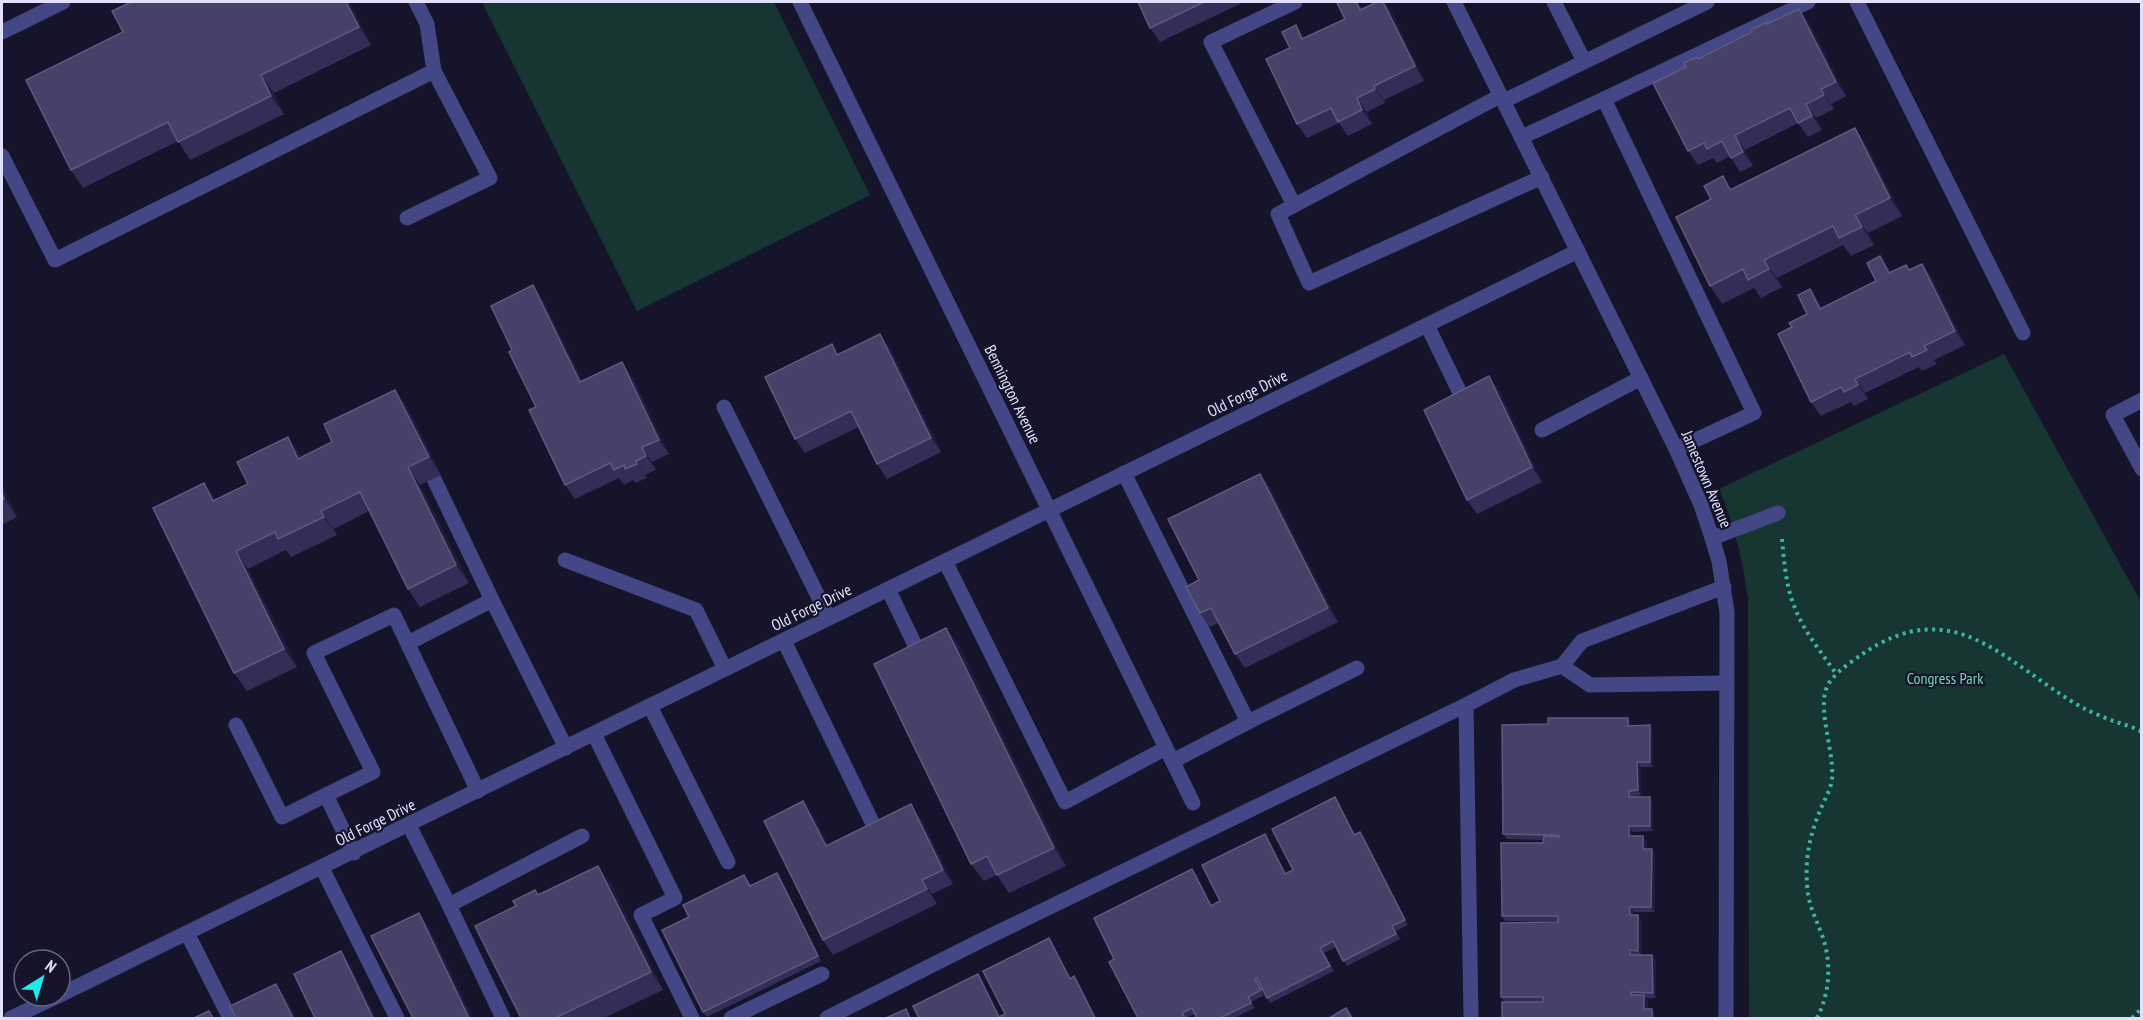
<svg xmlns="http://www.w3.org/2000/svg" width="2143" height="1020" viewBox="0 0 2143 1020" font-family="'PT Sans Narrow',sans-serif">
  <style>
    .green { fill: #173531 }
    .lines { fill: none; stroke-linecap: round; stroke-linejoin: round }
    .path { stroke: #3cb5a3; stroke-width: 4; stroke-dasharray: 3 4.5; stroke-linecap: butt }
    .minor { stroke: #434786; stroke-width: 15 }
    .wall { fill: #332e57 }
    .shaded-wall { fill: #201c3e }
    .building { fill: #464169; stroke: #5e5a80; stroke-width: 1.5 }
    .labels { text-anchor: middle; stroke-width: 4.5; stroke-linejoin: round; paint-order: stroke }
    .street-label { font-size: 16px; fill: #e1e0fc; stroke: #16142b }
    .park-label { font-size: 16px; fill: #71d8b5; stroke: #16142b }
  </style>
  <rect width="100%" height="100%" fill="#16142b"/>
  <g class="green">
    <polygon points="482,2 774,2 870,195 637,311"/>
    <path d="M2004,354L2141,602V1018H1749L1748,600C1743,561 1735,526 1719,489Z"/>
  </g>
  <g class="lines">
    <g class="path">
      <path d="M1782,539C1784,562 1786,587 1795,608C1804,632 1822,653 1837,675"/>
      <path d="M1817,1018C1830,992 1832,963 1822,935C1815,916 1808,905 1807,884C1805,859 1810,835 1819,813C1823,802 1831,790 1832,779C1834,752 1820,718 1825,693C1828,677 1848,664 1861,655C1955,590 2005,664 2083,708C2093,713 2105,718 2116,722C2125,725 2134,727 2142,732"/>
      <polyline points="2132,1018 2142,1008"/>
    </g>
    <g class="minor">
      <polyline points="800,2 1193,803"/>
      <polyline points="1454,2 1676,449 1701,505 1712,538 1719,561 1727,612 1726,1018"/>
      <polyline points="1554,2 1584,61"/>
      <polyline points="1857,2 2023,333"/>
      <polyline points="2,32 63,2"/>
      <polyline points="1500,96 1278,214 1309,283 1542,177"/>
      <polyline points="1604,99 1808,2"/>
      <polyline points="1504,101 1707,2"/>
      <polyline points="1522,137 1604,99 1754,413 1676,449"/>
      <polyline points="2,156 55,260 434,71 427,24 416,2"/>
      <polyline points="1294,205 1211,42 1295,2"/>
      <polyline points="407,218 490,178 434,71"/>
      <polyline points="1427,325 1464,401"/>
      <polyline points="2142,400 2113,415 2142,469"/>
      <polyline points="724,407 829,618"/>
      <polyline points="1542,430 1641,378"/>
      <polyline points="1124,473 1248,722 1173,761"/>
      <polyline points="434,479 492,600"/>
      <polyline points="1712,538 1778,513"/>
      <polyline points="565,560 696,610 725,669"/>
      <polyline points="945,561 1065,802 1166,748"/>
      <polyline points="888,589 916,647"/>
      <polyline points="784,641 873,824"/>
      <polyline points="408,643 492,600 566,748"/>
      <polyline points="1562,666 1590,685 1727,683"/>
      <polyline points="1466,705 1471,1018"/>
      <polyline points="650,706 728,862"/>
      <polyline points="1248,722 1357,668"/>
      <polyline points="236,725 282,817 326,795"/>
      <polyline points="594,734 675,898 641,915 692,1018"/>
      <polyline points="409,825 449,905"/>
      <polyline points="354,853 326,795 373,772 314,653 394,615 478,791"/>
      <polyline points="322,868 397,1018"/>
      <polyline points="187,933 230,1018"/>
      <path d="M60,995C567,749 1071,497 1578,251"/>
      <polyline points="11,1018 58,996"/>
      <polyline points="503,1018 449,905 582,836"/>
      <polyline points="731,1018 822,974"/>
      <polyline points="827,1018 980,941 1466,705 1514,680 1562,666 1582,641 1724,587"/>
    </g>
  </g>
  <g class="wall">
    <polygon points="131,2 350,2 371,45 274,93 284,114 190,160 178,141 83,188 71,170 123,32"/>
    <polygon points="1138,2 1244,2 1160,42 1150,28"/>
    <polygon points="1340,2 1357,2 1362,9 1377,2 1384,2 1392,13 1424,81 1384,100 1385,103 1367,112 1372,124 1348,136 1339,123 1307,138 1297,124 1290,48 1304,38 1345,19"/>
    <polygon points="1799,9 1809,23 1846,96 1831,104 1834,109 1816,118 1822,130 1808,137 1798,123 1745,150 1753,166 1740,172 1730,156 1717,163 1713,158 1698,165 1688,151 1686,67 1699,59"/>
    <polygon points="1855,128 1867,146 1902,216 1868,233 1874,245 1851,256 1843,245 1777,278 1782,287 1761,298 1754,288 1722,304 1710,286 1711,199 1723,176 1732,189"/>
    <polygon points="1922,264 1932,278 1965,345 1934,360 1937,364 1922,371 1919,367 1865,393 1868,399 1854,406 1851,402 1821,416 1811,402 1792,327 1807,314 1810,289 1822,308 1876,281 1891,272 1910,270"/>
    <polygon points="543,300 582,381 632,376 669,454 652,462 656,470 645,475 647,478 635,483 633,480 624,485 619,478 575,499 565,485 536,407 512,350"/>
    <polygon points="890,348 941,452 887,479 877,464 859,427 805,453 795,439 839,354"/>
    <polygon points="395,390 408,408 441,475 420,485 469,583 420,607 408,589 369,511 334,529 337,535 291,557 286,550 248,569 297,667 247,691 234,673 204,483 216,499 248,484 288,437 301,457 332,442"/>
    <polygon points="1499,390 1542,482 1477,514 1467,500"/>
    <polygon points="1260,474 1270,488 1338,622 1245,668 1235,654 1219,623 1210,627 1200,613 1199,580"/>
    <polygon points="2,486 17,517 2,525"/>
    <polygon points="946,628 959,646 1066,866 1009,893 997,875 984,881 971,864"/>
    <polygon points="1632,723 1632,726 1653,730 1653,767 1641,767 1641,795 1632,797 1650,797 1653,802 1653,831 1632,832 1632,836 1647,841 1647,849 1652,849 1655,854 1655,912 1634,912 1634,915 1642,920 1642,955 1656,960 1656,998 1646,998 1648,1000 1648,1009 1652,1009 1655,1014 1505,1002 1501,997 1558,922 1558,921 1505,921 1502,916 1543,843 1544,840 1507,839 1503,834 1548,724"/>
    <polygon points="1338,802 1355,834 1364,837 1408,925 1396,931 1400,939 1347,966 1336,947 1324,953 1334,971 1270,1003 1259,983 1258,984 1264,995 1251,1002 1255,1008 1234,1018 1197,1018 1195,1014 1186,1018 1138,1018 1114,959 1196,874 1211,905 1220,901 1265,834 1268,839 1286,874 1293,870"/>
    <polygon points="813,815 828,845 921,819 953,884 932,894 937,904 833,955 823,940"/>
    <polygon points="598,866 611,884 663,990 604,1018 521,1018 516,906 535,890 539,895"/>
    <polygon points="780,878 821,961 707,1017 703,1012 689,917 747,880 751,886"/>
  </g>
  <g class="shaded-wall">
    <polygon points="346,2 350,2 371,45 359,27"/>
    <polygon points="1383,2 1392,13 1424,81 1415,66"/>
    <polygon points="1799,9 1809,23 1846,96 1836,82"/>
    <polygon points="1296,25 1306,40 1302,39"/>
    <polygon points="261,75 274,93 284,114 271,96"/>
    <polygon points="1374,86 1384,100 1385,103 1375,89"/>
    <polygon points="1821,89 1831,104 1834,109 1824,95"/>
    <polygon points="1357,98 1367,112 1372,124 1362,110"/>
    <polygon points="1806,104 1816,118 1822,130 1812,116"/>
    <polygon points="1855,128 1867,146 1902,216 1890,198"/>
    <polygon points="1735,135 1745,150 1753,166 1743,152"/>
    <polygon points="1723,176 1736,194 1730,190"/>
    <polygon points="1855,215 1868,233 1874,245 1862,227"/>
    <polygon points="1880,256 1890,270 1899,288 1889,273"/>
    <polygon points="1764,260 1777,278 1782,287 1769,269"/>
    <polygon points="1922,264 1932,278 1965,345 1955,331"/>
    <polygon points="533,285 543,300 590,396 580,382"/>
    <polygon points="1810,289 1820,303 1830,323 1820,309"/>
    <polygon points="880,334 890,348 941,452 931,438"/>
    <polygon points="622,362 632,376 669,454 659,440"/>
    <polygon points="1489,376 1499,390 1542,482 1532,467"/>
    <polygon points="1855,379 1865,393 1868,399 1858,385"/>
    <polygon points="395,390 408,408 441,475 429,457"/>
    <polygon points="288,437 301,455 311,477 298,459"/>
    <polygon points="642,447 652,462 656,470 646,456"/>
    <polygon points="636,461 645,475 647,478 637,464"/>
    <polygon points="408,467 420,485 469,583 456,565"/>
    <polygon points="1260,474 1270,488 1338,622 1328,608"/>
    <polygon points="204,483 217,501 213,501"/>
    <polygon points="2,486 17,517 4,499 2,493"/>
    <polygon points="321,511 334,529 337,535 324,517"/>
    <polygon points="236,551 248,569 297,667 284,649"/>
    <polygon points="946,628 959,646 1066,866 1054,848"/>
    <polygon points="1628,718 1632,723 1631,731 1628,726"/>
    <polygon points="1650,725 1653,730 1653,767 1650,762"/>
    <polygon points="1637,762 1641,767 1641,795 1638,790"/>
    <polygon points="1335,797 1338,802 1357,840 1354,835"/>
    <polygon points="1650,797 1653,802 1653,831 1650,826"/>
    <polygon points="803,801 813,815 836,861 826,846"/>
    <polygon points="911,804 921,819 953,884 943,870"/>
    <polygon points="1629,826 1632,832 1632,841 1629,836"/>
    <polygon points="1360,832 1364,837 1408,925 1405,920"/>
    <polygon points="1265,834 1268,839 1289,880 1285,874"/>
    <polygon points="1643,836 1647,841 1647,854 1643,849"/>
    <polygon points="1652,849 1655,854 1655,912 1651,907"/>
    <polygon points="598,866 611,884 663,990 651,972"/>
    <polygon points="1192,869 1196,874 1214,911 1211,906"/>
    <polygon points="777,873 780,878 821,961 818,956"/>
    <polygon points="922,880 932,894 937,904 927,889"/>
    <polygon points="1630,907 1634,912 1634,921 1630,915"/>
    <polygon points="419,913 429,927 473,1018 469,1018"/>
    <polygon points="1638,915 1642,920 1642,956 1638,951"/>
    <polygon points="1049,938 1053,943 1073,984 1070,979"/>
    <polygon points="341,951 351,966 376,1018 373,1018"/>
    <polygon points="1652,955 1656,960 1656,998 1653,993"/>
    <polygon points="978,974 981,979 1001,1018 1000,1018"/>
    <polygon points="1074,976 1078,981 1096,1018 1095,1018"/>
    <polygon points="276,984 286,998 296,1018 293,1018"/>
    <polygon points="1644,995 1648,1000 1648,1014 1644,1009"/>
    <polygon points="1652,1009 1655,1014 1655,1018 1652,1018"/>
  </g>
  <g class="building">
    <polygon points="131,2 346,2 359,27 261,75 271,96 178,142 168,122 71,170 26,80 123,32 112,11"/>
    <polygon points="1138,2 1204,2 1150,28"/>
    <polygon points="1340,2 1356,2 1360,10 1377,2 1383,2 1415,66 1374,86 1375,89 1357,98 1362,110 1338,122 1331,108 1297,124 1266,59 1290,48 1282,32 1296,25 1302,39 1345,19 1337,3"/>
    <polygon points="1799,9 1836,82 1821,89 1824,95 1806,104 1812,116 1798,123 1790,108 1735,135 1743,152 1731,158 1722,141 1707,149 1704,143 1688,151 1653,83 1686,67 1684,63 1697,57 1698,59 1752,32 1751,30 1767,22 1767,24"/>
    <polygon points="1855,128 1890,198 1855,215 1862,227 1839,238 1833,226 1764,260 1769,269 1748,280 1743,269 1710,286 1676,217 1711,199 1704,186 1723,176 1730,190"/>
    <polygon points="1880,256 1889,273 1906,265 1909,270 1922,264 1955,331 1924,346 1927,350 1912,357 1910,352 1855,379 1858,385 1844,392 1841,387 1811,402 1778,334 1792,327 1789,323 1807,314 1798,295 1810,289 1820,309 1876,281 1867,263"/>
    <polygon points="533,285 580,382 622,362 659,440 642,447 646,456 636,461 637,464 625,469 624,465 614,470 610,463 565,485 529,410 536,407 509,352 512,350 491,306"/>
    <polygon points="880,334 931,438 877,464 851,411 795,439 765,377 832,344 837,355"/>
    <polygon points="1489,376 1532,467 1467,500 1424,410"/>
    <polygon points="395,390 429,457 408,467 456,565 408,589 360,492 321,511 324,517 278,539 275,532 236,551 284,649 234,673 153,508 204,483 213,501 248,484 237,462 288,437 298,459 332,442 324,424"/>
    <polygon points="1260,474 1328,608 1235,654 1211,608 1200,613 1186,587 1199,580 1168,519"/>
    <polygon points="2,493 4,499 2,501"/>
    <polygon points="946,628 1054,848 997,875 987,856 971,864 874,664"/>
    <polygon points="1548,718 1628,718 1628,726 1650,725 1650,762 1637,762 1638,790 1629,791 1629,797 1650,797 1650,826 1629,826 1629,836 1643,836 1643,849 1652,849 1651,907 1630,907 1630,915 1638,915 1638,951 1630,950 1630,955 1652,955 1653,993 1631,992 1631,995 1644,995 1644,1009 1652,1009 1652,1018 1502,1018 1502,1002 1543,1002 1543,997 1501,997 1501,923 1558,922 1558,916 1502,916 1501,843 1543,843 1544,836 1559,837 1558,835 1503,834 1502,725 1548,724"/>
    <polygon points="1335,797 1354,835 1360,832 1405,920 1392,926 1396,934 1343,961 1333,941 1320,948 1330,966 1267,998 1257,978 1255,979 1261,990 1248,997 1251,1003 1220,1018 1197,1018 1192,1008 1182,1013 1185,1018 1138,1018 1109,962 1114,959 1094,918 1192,869 1211,906 1220,901 1202,865 1265,834 1285,874 1293,870 1272,829"/>
    <polygon points="803,801 826,846 911,804 943,870 922,880 927,889 823,940 764,821"/>
    <polygon points="598,866 651,972 555,1018 521,1018 475,926 516,906 513,901 535,890 538,895"/>
    <polygon points="777,873 818,956 703,1012 662,930 689,917 683,905 744,875 750,886"/>
    <polygon points="419,913 469,1018 413,1018 371,936"/>
    <polygon points="1049,938 1070,979 1074,976 1095,1018 919,1018 913,1006 978,974 999,1017 1005,1014 983,971"/>
    <polygon points="341,951 373,1018 315,1018 294,974"/>
    <polygon points="276,984 293,1018 236,1018 230,1006"/>
    <polygon points="1346,1008 1352,1018 1329,1018"/>
    <polygon points="906,1009 910,1018 886,1018"/>
    <polygon points="209,1011 213,1018 194,1018"/>
  </g>
  <g class="labels">
    <g class="street-label">
      <text transform="translate(1247 393) rotate(-26)" y="6">Old Forge Drive</text>
      <text transform="translate(1013 394) rotate(64)" y="6">Bennington Avenue</text>
      <text transform="translate(1707 479) rotate(67)" y="6">Jamestown Avenue</text>
      <text transform="translate(811 607) rotate(-26)" y="6">Old Forge Drive</text>
      <text transform="translate(375 822) rotate(-26)" y="6">Old Forge Drive</text>
    </g>
    <g class="park-label">
      <text x="1945" y="684">Congress Park</text>
    </g>
  </g>
  <rect width="2143" height="1020" fill="none" stroke="#e1e0fc" stroke-width="6"/>
  <g transform="translate(42 978) rotate(37)"><circle r="28" fill="#16142b" stroke="#67667f" stroke-width="1.5"/>
  <path d="M0-4.5L10 22L0 15L-10 22Z" fill="#1cebec"/>
  <text y="-9" font-size="16" font-weight="bold" text-anchor="middle" fill="#e1e0fc">N</text>
  </g>
</svg>
